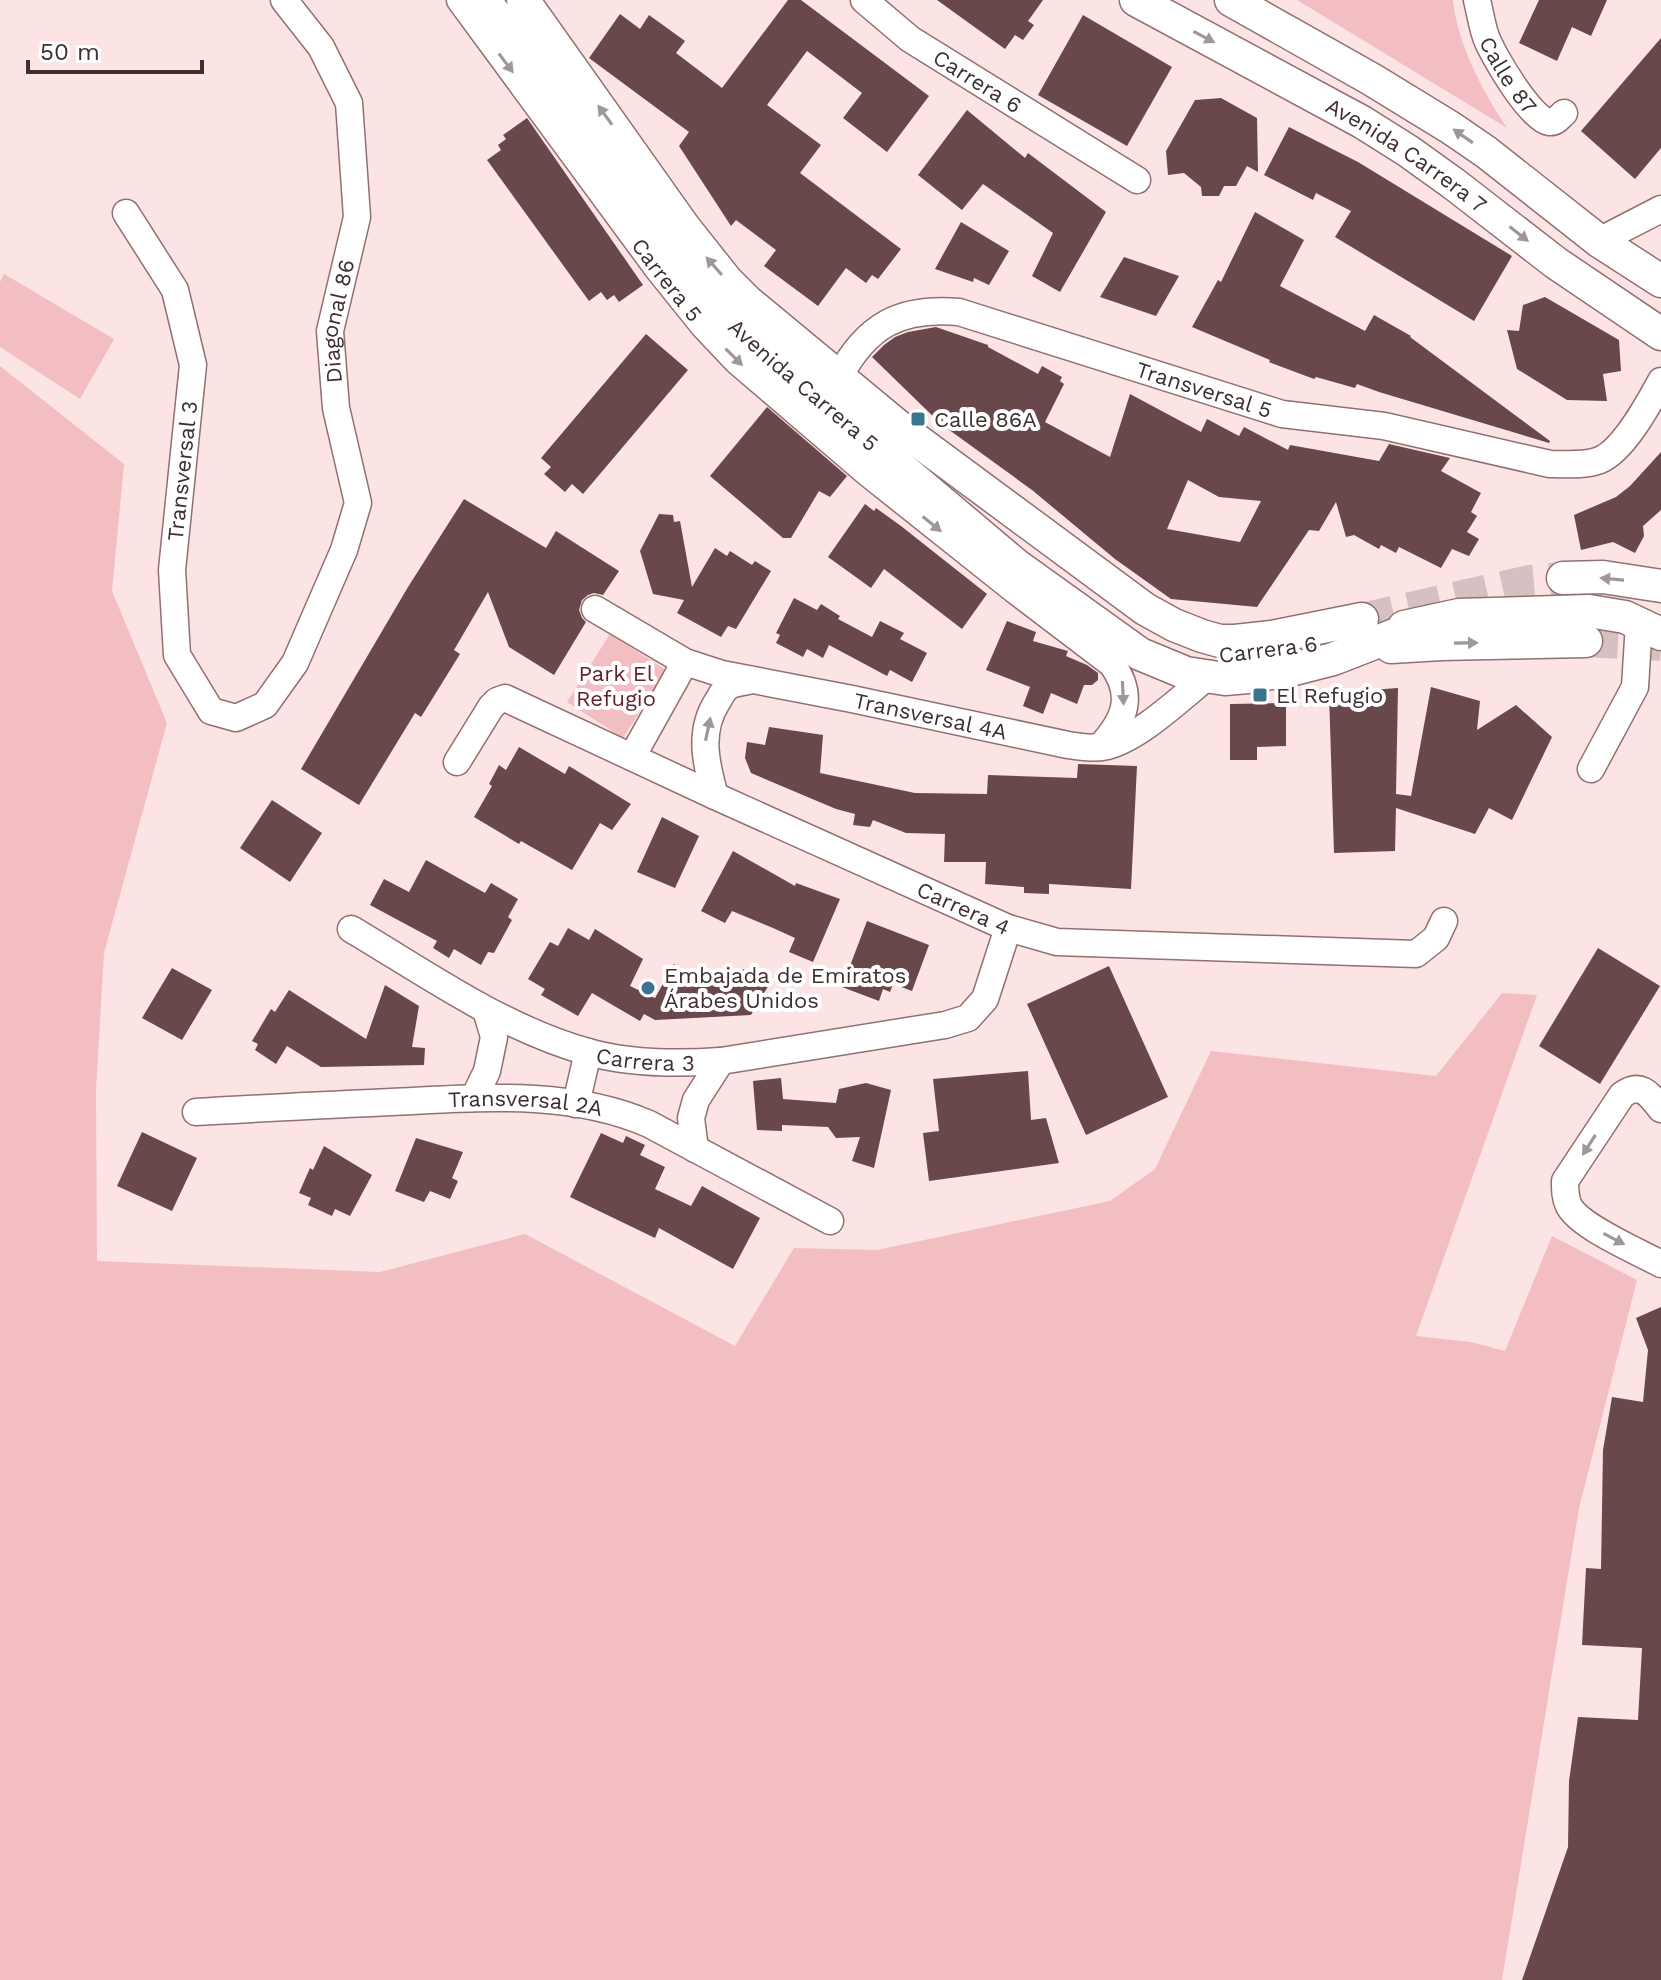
<svg xmlns="http://www.w3.org/2000/svg" width="1661" height="1980" viewBox="0 0 1661 1980" font-family="'Work Sans',sans-serif">
  <style>
    .green { fill: #f2bec2 }
    .building { fill: #69484b; fill-rule: evenodd }
    .lines { fill: none; stroke-linecap: round; stroke-linejoin: round }
    .major-tunnel { stroke: #d6c0c1; stroke-width: 32; stroke-dasharray: 32 16; stroke-linecap: butt }
    .minor-casing { stroke: #926f71; stroke-width: 29 }
    .major-casing { stroke: #926f71; stroke-width: 35 }
    .minor { stroke: #fff; stroke-width: 26 }
    .major { stroke: #fff; stroke-width: 32 }
    .oneway { fill: #9f9798 }
    .poi-dot { fill: #3a758d; stroke: #fff; stroke-width: 3 }
    .labels { text-anchor: middle; stroke-width: 8; stroke-linejoin: round; paint-order: stroke }
    .street-label { font-size: 22px; fill: #3f2f30; stroke: #fff }
    .poi-label { font-size: 22px; fill: #3f2f30; stroke: #fff; text-anchor: start }
    .park-label { font-size: 22px; fill: #62212b; stroke: #fff }
  </style>
  <rect width="100%" height="100%" fill="#fce4e5"/>
  <g class="green">
    <path d="M1297,0H1453C1457,43 1483,92 1507,128Z"/>
    <polygon points="4,274 114,339 80,399 0,347 0,282"/>
    <polygon points="0,366 124,464 112,591 167,723 104,953 96,1090 97,1261 380,1272 525,1234 735,1346 794,1248 877,1250 1110,1201 1155,1169 1211,1051 1436,1076 1502,993 1537,995 1416,1336 1471,1342 1505,1351 1552,1236 1637,1280 1579,1508 1502,1980 0,1980"/>
    <polygon points="610,634 666,670 623,738 567,702"/>
  </g>
  <g class="building">
    <polygon points="788,0 801,0 929,96 887,152 843,118 862,93 807,51 767,105 821,145 800,173 901,249 878,279 872,275 866,283 846,268 818,306 764,266 776,250 736,220 731,226 679,146 689,132 589,58 620,14 640,29 649,15 685,41 676,53 722,88"/>
    <polygon points="937,0 1043,0 1028,21 1034,25 1023,40 1015,35 1005,49"/>
    <polygon points="1539,0 1607,0 1591,36 1572,27 1557,61 1519,43"/>
    <polygon points="1083,15 1172,67 1127,146 1038,95"/>
    <polygon points="1661,38 1661,148 1635,179 1581,131"/>
    <polygon points="1221,98 1257,118 1258,172 1247,166 1236,186 1224,186 1219,196 1202,196 1201,187 1184,173 1168,175 1166,151 1195,100"/>
    <polygon points="967,110 1025,158 1028,153 1106,212 1060,292 1032,276 1053,233 983,184 962,210 918,175"/>
    <polygon points="527,118 643,285 619,302 614,295 607,300 601,292 589,301 487,160 501,150 498,145 506,139 503,135"/>
    <polygon points="1289,127 1358,162 1512,256 1474,321 1335,237 1351,211 1316,193 1313,200 1264,175"/>
    <polygon points="1255,212 1304,240 1280,286 1365,331 1374,315 1411,336 1410,337 1550,441 1549,443 1379,392 1357,384 1355,388 1316,377 1314,379 1269,362 1270,360 1192,327 1218,280 1221,282"/>
    <polygon points="961,222 1009,251 989,285 974,278 973,282 935,269"/>
    <polygon points="1124,257 1179,276 1156,316 1100,297"/>
    <polygon points="1545,297 1619,340 1621,371 1603,374 1607,401 1567,400 1517,369 1507,330 1519,331 1523,305"/>
    <path d="M936,327L988,345V347L1038,374L1042,366L1062,377L1060,381L1064,384L1045,422L1110,457L1130,394L1201,432L1207,419L1239,436L1244,427L1288,450L1290,445L1379,461L1389,444L1450,458L1441,471L1481,493L1471,512L1477,516L1467,532L1479,539L1469,556L1452,549L1441,568L1399,547L1396,553L1381,545L1379,549L1354,535L1346,537L1336,502L1319,531L1309,530L1257,607L1171,599L1115,559L1032,490L941,424L872,357L884,345L895,337L908,332ZM1188,480L1219,497L1261,501L1240,542L1167,529Z"/>
    <polygon points="646,334 688,370 583,494 572,484 565,492 544,474 551,467 541,458"/>
    <polygon points="767,407 847,476 830,497 819,491 791,538 783,538 710,476"/>
    <polygon points="1661,452 1661,510 1643,526 1644,536 1635,553 1613,542 1581,550 1574,515 1616,497 1630,486"/>
    <polygon points="464,499 546,548 556,531 619,571 603,595 594,593 588,595 582,600 579,610 582,618 586,622 554,675 509,647 488,592 454,650 460,654 421,717 415,713 359,805 301,769 408,587"/>
    <polygon points="865,504 874,511 876,508 901,526 987,594 962,629 884,569 871,588 828,557"/>
    <polygon points="659,514 673,515 674,522 680,521 692,587 715,548 727,556 730,551 752,565 755,561 771,571 736,629 728,626 721,637 677,613 684,600 653,594 640,551"/>
    <polygon points="794,598 817,610 821,604 840,616 838,619 872,637 880,621 904,633 900,639 927,653 912,682 890,670 887,676 829,645 823,658 807,649 803,657 776,643 780,635 776,633"/>
    <polygon points="1007,621 1036,632 1033,641 1068,651 1066,656 1087,665 1098,673 1098,680 1092,685 1084,685 1077,704 1051,693 1043,714 1023,706 1030,687 986,670"/>
    <polygon points="1431,687 1480,701 1477,730 1516,705 1552,737 1512,820 1489,808 1475,834 1396,808 1395,851 1334,853 1329,693 1398,688 1396,794 1411,796"/>
    <polygon points="1286,703 1286,746 1257,747 1257,760 1230,760 1230,704"/>
    <polygon points="769,727 823,735 820,773 915,793 987,794 988,775 1077,778 1078,764 1137,766 1131,889 1049,884 1049,894 1024,893 1024,887 985,884 986,862 944,862 945,834 906,833 873,820 870,827 853,825 855,814 836,809 751,773 745,758 747,742 765,745"/>
    <polygon points="519,747 565,774 569,766 631,804 612,830 600,823 572,870 521,841 519,844 474,817 492,786 489,784 499,765 506,770"/>
    <polygon points="272,800 322,833 290,882 240,848"/>
    <polygon points="662,817 699,836 675,888 637,872"/>
    <polygon points="733,851 795,886 796,883 840,899 813,962 789,952 795,938 773,928 732,911 725,923 701,911"/>
    <polygon points="426,860 485,893 491,883 518,899 508,917 512,920 494,953 488,952 481,965 454,949 449,958 433,948 437,941 370,905 384,879 409,892"/>
    <polygon points="867,921 929,945 912,991 893,984 890,992 883,989 879,1001 842,987"/>
    <polygon points="568,928 589,940 595,929 643,959 630,986 655,998 674,964 702,981 707,973 720,981 727,970 739,976 743,969 770,983 751,1015 655,1020 644,1014 640,1021 592,993 578,1016 541,995 545,989 528,979 550,942 558,946"/>
    <polygon points="1598,948 1660,986 1600,1084 1539,1046"/>
    <polygon points="1109,966 1168,1097 1086,1135 1027,1004"/>
    <polygon points="172,968 212,990 182,1040 142,1018"/>
    <polygon points="385,985 419,1006 412,1047 425,1048 424,1065 321,1067 287,1046 276,1064 255,1050 258,1044 252,1041 271,1009 275,1012 289,990 366,1039"/>
    <polygon points="1028,1071 1031,1120 1046,1118 1059,1163 929,1181 923,1133 939,1131 933,1079"/>
    <polygon points="781,1078 783,1099 836,1103 839,1089 866,1083 891,1090 874,1168 852,1161 860,1137 836,1138 828,1127 782,1125 782,1131 757,1130 753,1081"/>
    <polygon points="142,1132 197,1158 172,1211 117,1186"/>
    <polygon points="601,1133 623,1143 626,1136 645,1145 640,1155 665,1167 655,1189 691,1206 702,1186 760,1218 733,1269 659,1228 655,1238 570,1197"/>
    <polygon points="416,1138 463,1152 452,1178 458,1181 450,1199 430,1191 424,1202 395,1191"/>
    <polygon points="324,1146 372,1175 350,1216 335,1209 332,1216 308,1205 311,1198 299,1193 310,1168 313,1170"/>
    <polygon points="1661,1307 1661,1980 1522,1980 1568,1847 1569,1781 1578,1717 1638,1720 1642,1648 1582,1645 1586,1568 1601,1569 1603,1450 1612,1397 1643,1402 1648,1350 1636,1318"/>
  </g>
  <g class="lines">
    <g class="major-tunnel">
      <polyline points="1362,619 1529,581 1563,578"/>
      <polyline points="1586,641 1661,645"/>
    </g>
    <g class="minor-casing">
      <g id="minor">
        <path id="s1" d="M460,0L658,269L703,325L737,361L869,474L1016,591L1112,664C1135,696 1125,720 1100,747"/>
        <path id="s2" d="M864,0L910,39L1137,180"/>
        <path id="s3" d="M1477,0C1480,12 1482,26 1486,37C1492,54 1531,120 1549,122C1556,123 1559,117 1564,113"/>
        <path id="s4" d="M126,213L175,290L193,365L172,570L177,655L211,711L236,718L265,705L295,663L344,550L358,503L336,408L330,331L357,217L349,103L321,47L284,0"/>
        <polyline points="1599,241 1661,209"/>
        <path id="s5" d="M839,377C867,325 900,307 959,312L1282,414L1384,426L1550,464C1566,464 1585,466 1600,460C1624,450 1649,403 1661,381"/>
        <path id="s6" d="M595,609L685,662L722,674L852,699L1068,745C1081,747 1094,749 1107,746C1139,738 1181,698 1207,677"/>
        <polyline points="632,757 685,662"/>
        <path id="s7" d="M457,762L491,707L497,701L505,698L715,796L1008,928L1057,942L1416,954L1436,938L1444,921"/>
        <polyline points="1591,769 1635,687 1639,623"/>
        <path d="M715,796C706,764 698,732 717,702C720,697 724,689 729,686C734,683 743,682 748,681"/>
        <path id="s8" d="M351,929C427,974 502,1028 588,1052C630,1064 678,1064 721,1061L945,1025L968,1018L985,999L1008,928"/>
        <polyline points="474,1098 487,1071 494,1037 486,1010"/>
        <polyline points="576,1104 588,1052"/>
        <path d="M1661,1109C1650,1095 1641,1081 1622,1095L1565,1181C1565,1190 1565,1198 1569,1206C1580,1227 1639,1252 1661,1264"/>
        <path id="s9" d="M196,1112C261,1108 326,1105 391,1102C477,1098 569,1089 649,1124L830,1221"/>
        <polyline points="695,1149 691,1118 696,1100 721,1061"/>
      </g>
    </g>
    <g class="major-casing">
      <g id="major">
        <path id="s10" d="M484,0L556,93L688,273L724,315L765,353L1016,565L1140,654L1186,673L1225,679L1248,677L1290,670L1333,659L1423,624"/>
        <polyline points="523,0 684,227 726,280 748,302 899,427 1145,609 1174,625 1202,636 1220,641 1235,641 1272,637 1362,619"/>
        <path id="s11" d="M1136,0L1362,122L1408,151L1454,184L1556,263L1661,334"/>
        <polyline points="1231,0 1371,79 1451,128 1486,152 1599,241 1661,281"/>
        <polyline points="1563,578 1603,577 1661,586"/>
        <polyline points="1404,627 1459,615 1589,611 1625,617 1661,634"/>
        <polyline points="1391,647 1441,644 1586,641"/>
      </g>
    </g>
    <use href="#minor" class="minor"/>
    <use href="#major" class="major"/>
  </g>
  <defs><path id="oneway-solid" d="M-6-.8H1V-3.2L6.5 0L1 3.2V.8H-6Z" transform="scale(2)"/></defs>
  <g class="oneway">
    <use href="#oneway-solid" transform="translate(1204 37) rotate(28)"/>
    <use href="#oneway-solid" transform="translate(506 63) rotate(53)"/>
    <use href="#oneway-solid" transform="translate(605 115) rotate(-126)"/>
    <use href="#oneway-solid" transform="translate(1463 136) rotate(-145)"/>
    <use href="#oneway-solid" transform="translate(1519 234) rotate(38)"/>
    <use href="#oneway-solid" transform="translate(714 266) rotate(-131)"/>
    <use href="#oneway-solid" transform="translate(734 357) rotate(45)"/>
    <use href="#oneway-solid" transform="translate(932 524) rotate(39)"/>
    <use href="#oneway-solid" transform="translate(1612 579) rotate(-175)"/>
    <use href="#oneway-solid" transform="translate(1466 643) rotate(-1)"/>
    <use href="#oneway-solid" transform="translate(1123 693) rotate(87)"/>
    <use href="#oneway-solid" transform="translate(708 729) rotate(-78)"/>
    <use href="#oneway-solid" transform="translate(1589 1145) rotate(123)"/>
    <use href="#oneway-solid" transform="translate(1614 1239) rotate(28)"/>
  </g>
  <g class="poi-dot">
    <rect x="910" y="411" width="16" height="16" rx="4"/>
    <rect x="1252" y="687" width="16" height="16" rx="4"/>
    <circle cx="648" cy="988" r="8"/>
  </g>
  <g class="labels">
    <g class="street-label">
      <text dy="8" stroke="none"><textPath href="#s3" startOffset="82">Calle 87</textPath></text>
      <text dy="8" stroke="none"><textPath href="#s2" startOffset="140">Carrera 6</textPath></text>
      <text dy="8" stroke="none"><textPath href="#s11" startOffset="312">Avenida Carrera 7</textPath></text>
      <text dy="8" stroke="none"><textPath href="#s1" startOffset="348">Carrera 5</textPath></text>
      <text dy="8" stroke="none"><textPath href="#s4" startOffset="992">Diagonal 86</textPath></text>
      <text dy="8" stroke="none"><textPath href="#s10" startOffset="502">Avenida Carrera 5</textPath></text>
      <text dy="8" stroke="none"><textPath href="#s5" startOffset="404">Transversal 5</textPath></text>
      <text transform="translate(182 471) rotate(-84)" y="8">Transversal 3</text>
      <text transform="translate(1268 649) rotate(-7)" y="8">Carrera 6</text>
      <text dy="8" stroke="none"><textPath href="#s6" startOffset="356">Transversal 4A</textPath></text>
      <text dy="8" stroke="none"><textPath href="#s7" startOffset="586">Carrera 4</textPath></text>
      <text dy="8" stroke="none"><textPath href="#s8" startOffset="326">Carrera 3</textPath></text>
      <text dy="8" stroke="none"><textPath href="#s9" startOffset="330">Transversal 2A</textPath></text>
    </g>
    <g class="poi-label">
      <text x="934" y="427">Calle 86A</text>
      <text x="1276" y="703">El Refugio</text>
      <text x="664" y="983">Embajada de Emiratos<tspan x="664" dy="25">Árabes Unidos</tspan></text>
    </g>
    <g class="park-label">
      <text x="616" y="681">Park El<tspan x="616" dy="25">Refugio</tspan></text>
    </g>
  </g>
  <path d="M28 60v12h174v-12" fill="none" stroke="#3f2f30" stroke-width="4"/>
  <text x="40" y="60" font-size="24" fill="#3f2f30" stroke="#ffffff" stroke-width="6" paint-order="stroke">50 m</text>
</svg>
